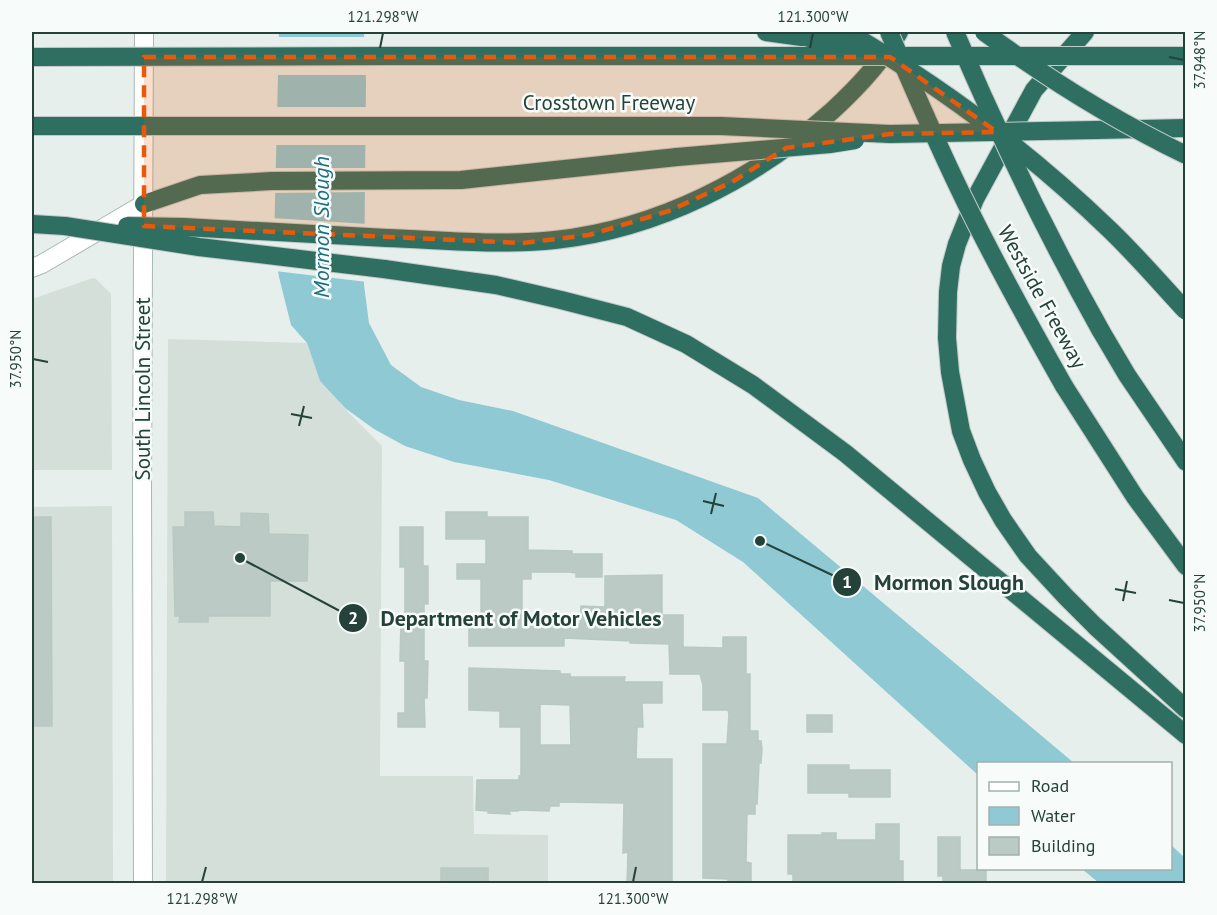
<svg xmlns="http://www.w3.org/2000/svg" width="1217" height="915" viewBox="0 0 1217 915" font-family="'PT Sans',sans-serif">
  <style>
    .built { fill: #d4dfda }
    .water { fill: #8ec9d4 }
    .pier { fill: #e6efeb }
    .building { fill: #bbcac4; stroke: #b8c9c2; stroke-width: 1.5; fill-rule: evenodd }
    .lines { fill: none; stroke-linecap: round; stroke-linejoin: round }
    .tertiary-casing { stroke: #a8b8b2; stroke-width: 20 }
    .motorway-casing { stroke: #c2cac8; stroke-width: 20 }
    .tertiary { stroke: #fff; stroke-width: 18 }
    .motorway { stroke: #2f6f62; stroke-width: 18 }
    .motorway-bridge-casing { stroke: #c2cac8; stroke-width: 20; stroke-linecap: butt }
    .motorway-bridge { stroke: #2f6f62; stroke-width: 18 }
    .marked { fill: #e8590c; fill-opacity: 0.2; stroke: #e8590c; stroke-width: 4.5; stroke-dasharray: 12 8; stroke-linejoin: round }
    .ticks { fill: none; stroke: #24423a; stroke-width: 2 }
    .labels { text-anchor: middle; stroke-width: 5; stroke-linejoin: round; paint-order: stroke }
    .street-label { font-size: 21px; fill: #24423a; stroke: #f7fbf9 }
    .water-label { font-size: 22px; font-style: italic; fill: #1c6f80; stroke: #f7fbf9 }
    .leader { fill: none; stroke: #24423a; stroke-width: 2 }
    .callout-dot { fill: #24423a; stroke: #f7fbf9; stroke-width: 2 }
    .mark-label { font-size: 18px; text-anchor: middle; font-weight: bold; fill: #fff }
    .callout-label { font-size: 22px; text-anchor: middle; font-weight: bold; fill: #24423a; stroke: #f7fbf9; stroke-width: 5; stroke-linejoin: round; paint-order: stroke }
    .neatline { fill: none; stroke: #24423a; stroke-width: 2 }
    .ticks-label { font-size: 15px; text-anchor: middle; fill: #24423a }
  </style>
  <rect width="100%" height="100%" fill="#e6efeb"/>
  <g class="built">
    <polygon points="93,278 96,279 111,294 112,470 32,470 32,299"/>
    <polygon points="168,339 307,343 320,381 350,414 382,446 380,776 473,776 474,834 548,835 548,883 166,883"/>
    <polygon points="112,506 113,883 32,883 32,507"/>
  </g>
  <g class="water">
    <polygon points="279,32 364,32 366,81 364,285 369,323 391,365 421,387 459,400 513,411 758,498 1074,763 978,764 978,775 743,562 676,520 549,480 454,462 405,446 374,429 345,408 320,381 307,343 291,325 279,277 274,244"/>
    <polygon points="1171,845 1185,858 1185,883 1099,883 1082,869 1170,868"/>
  </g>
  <g class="pier">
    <polygon points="276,37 367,37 369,75 275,75"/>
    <polygon points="274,107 369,107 368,145 273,145"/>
    <polygon points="273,168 367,168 367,192 272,193"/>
    <polygon points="272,218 368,224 367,282 275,271 271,244"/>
  </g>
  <g class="building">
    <polygon points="185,512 213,512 214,526 241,527 241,513 268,514 269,534 308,535 307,581 270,581 270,616 208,616 208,622 179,622 180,616 175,616 173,527 185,527"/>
    <polygon points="446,512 487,512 487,517 528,517 528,550 572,551 572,554 602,554 602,577 576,577 576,573 569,572 531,572 531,579 522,579 522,620 526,620 526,624 580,624 581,606 605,607 605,576 662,575 662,615 683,615 683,647 723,648 723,637 746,637 746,674 750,674 750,731 758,731 758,741 761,741 762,749 761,763 759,763 757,804 755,804 755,814 747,814 746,862 751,863 751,884 728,884 728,879 703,878 703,744 727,744 729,714 728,710 703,710 703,685 700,674 670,674 669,644 630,643 630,641 564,638 564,646 469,646 469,618 481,618 481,579 457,579 457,564 486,564 486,539 446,539"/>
    <polygon points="32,517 51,517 52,726 32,726"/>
    <polygon points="400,527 423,527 423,566 428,566 428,604 424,604 424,661 428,661 427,698 424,698 425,727 398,727 398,713 405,713 405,661 400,661 401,622 405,622 405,567 400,567"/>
    <path d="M469,668L560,671V674H570V677H625L624,682H662V703H642L643,727H637L636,759H672V884H627L628,852L623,853L624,803L559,802V806H550L549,811L518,810V811H509L510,814L488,813V811L476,810L477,780H519V776H521V727H500V711L469,710ZM540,704L570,705L571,745H540Z"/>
    <rect x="807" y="715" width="25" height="17"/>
    <polygon points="808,765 849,765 849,770 890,770 890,797 849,797 849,793 808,793"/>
    <polygon points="876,824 899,824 899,861 903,861 903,884 793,884 793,874 788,874 788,835 822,835 822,833 836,833 836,840 876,840"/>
    <polygon points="938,837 960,837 960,870 986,870 986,884 943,884 943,876 938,876"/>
    <rect x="441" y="868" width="47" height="16"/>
  </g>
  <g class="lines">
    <g class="tertiary-casing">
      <g id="tertiary">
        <polyline points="32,268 42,264 144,204"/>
        <polyline points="143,884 142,489 144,32"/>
      </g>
    </g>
    <g class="motorway-casing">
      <g id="motorway">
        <polyline points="766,32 809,38"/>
        <polyline points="1085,32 1034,90 975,199 957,244 951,266 948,292 947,338 950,372 961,431 972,460 987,492 1003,520 1028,556 1066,597 1095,626 1186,709"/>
        <polyline points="391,56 794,56"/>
        <polyline points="1167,56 1186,56"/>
        <polyline points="391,126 721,126"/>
        <polyline points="1096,130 1186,128"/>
        <polyline points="144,204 200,185 272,181 461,180 677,157"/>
        <polyline points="32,224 65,226"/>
        <path d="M387,238C443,240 500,246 555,240C658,229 755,179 832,111C857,88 882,62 899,32"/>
        <polyline points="384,269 496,285 561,300 627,317 686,344 753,385 845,453 1186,735"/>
        <polyline points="1101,331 1127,375 1186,462"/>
        <polyline points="1064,386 1135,497 1186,566"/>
      </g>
    </g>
    <use href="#tertiary" class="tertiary"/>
    <use href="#motorway" class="motorway"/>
    <g class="motorway-bridge-casing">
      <g id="motorway-bridge">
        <path d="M847,32C943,87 1031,154 1110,230C1137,256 1161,284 1186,311"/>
        <path d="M889,32C913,88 937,144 964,199C995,263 1029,324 1064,386"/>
        <path d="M955,32C999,136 1046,233 1101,331"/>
        <path d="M984,32C1048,79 1114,120 1186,155"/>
        <polyline points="809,38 864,46"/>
        <polyline points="794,56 1167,56"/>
        <polyline points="32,57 391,56"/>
        <polyline points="32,126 391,126"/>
        <polyline points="721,126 890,134 1096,130"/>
        <polyline points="677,157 830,144 855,140"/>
        <polyline points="65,226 199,247 384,269"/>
        <polyline points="127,226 184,227 387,238"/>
      </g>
    </g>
    <use href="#motorway-bridge" class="motorway-bridge"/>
  </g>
  <path class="marked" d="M144,57H890L997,132L890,134L786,148L732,182L669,211L589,235L523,243L144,226Z"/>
  <path class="ticks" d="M380,48L383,33M810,48L813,33M1169,57L1184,60M33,359L48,362M291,414L312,418M299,426L304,406M703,501L724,506M711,514L716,493M1115,589L1136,593M1169,600L1184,603M1123,601L1127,581M202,882L206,867M633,882L636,867"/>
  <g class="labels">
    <g class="street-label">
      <text x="609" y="110">Crosstown Freeway</text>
      <text transform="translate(1042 297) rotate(61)" y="7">Westside Freeway</text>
      <text transform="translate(143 389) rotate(-90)" y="7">South Lincoln Street</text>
    </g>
    <g class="water-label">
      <text transform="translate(321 227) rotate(-90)" y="8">Mormon Slough</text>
    </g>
  </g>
  <path class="leader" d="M760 541L847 582M240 558L353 618"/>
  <g class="callout-dot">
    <circle cx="760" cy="541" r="6"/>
    <circle cx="240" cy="558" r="6"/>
    <circle cx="847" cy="582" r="15"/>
    <circle cx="353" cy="618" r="15"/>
  </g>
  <g class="mark-label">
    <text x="847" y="588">1</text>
    <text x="353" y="624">2</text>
  </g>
  <g class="callout-label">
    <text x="949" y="590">Mormon Slough</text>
    <text x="521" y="626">Department of Motor Vehicles</text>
  </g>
  <rect width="1217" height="915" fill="none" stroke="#f7fbf9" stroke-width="66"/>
  <rect x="977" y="762" width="195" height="108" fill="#f7fbf9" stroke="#a3b1ad" stroke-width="1.5"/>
  <rect x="989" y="782" width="30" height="9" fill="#ffffff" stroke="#a3b1ad" stroke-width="1.5"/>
  <text x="1031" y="792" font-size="18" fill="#24423a">Road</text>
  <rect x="989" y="807" width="30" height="18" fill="#8ec9d4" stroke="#a3b1ad" stroke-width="1.5"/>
  <text x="1031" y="822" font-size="18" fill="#24423a">Water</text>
  <rect x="989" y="837" width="30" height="18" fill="#bbcac4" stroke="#a3b1ad" stroke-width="1.5"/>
  <text x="1031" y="852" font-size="18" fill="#24423a">Building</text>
  <rect x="33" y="33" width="1151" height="849" class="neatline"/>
  <g class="ticks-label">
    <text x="383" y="22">121.298°W</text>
    <text x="813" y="22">121.300°W</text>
    <text transform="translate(1200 60) rotate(-90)" y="5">37.948°N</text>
    <text transform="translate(16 359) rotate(-90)" y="5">37.950°N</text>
    <text transform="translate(1200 603) rotate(-90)" y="5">37.950°N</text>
    <text x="202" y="904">121.298°W</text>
    <text x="633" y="904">121.300°W</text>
  </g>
</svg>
